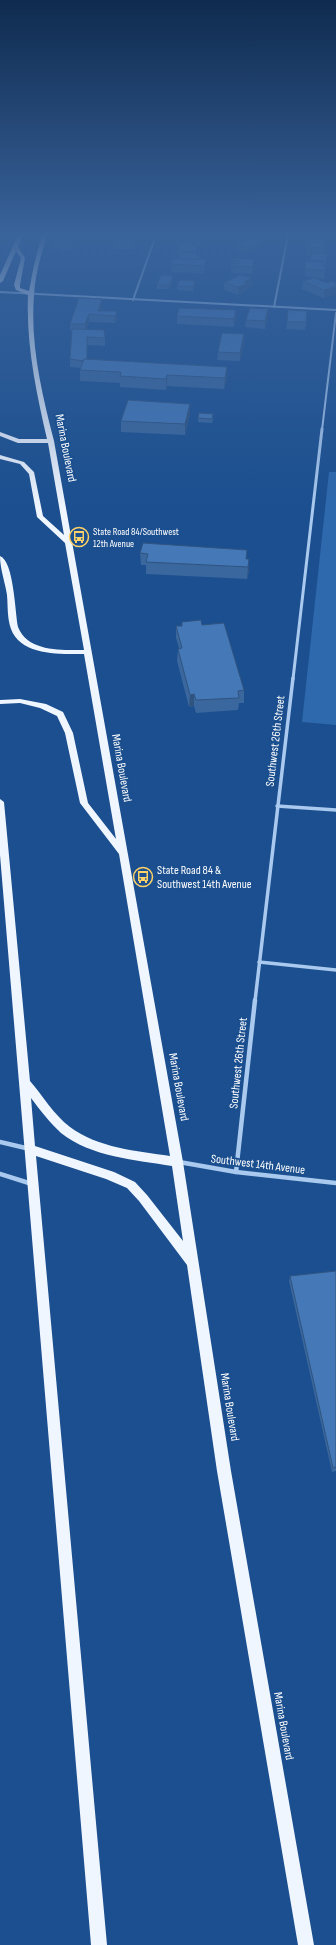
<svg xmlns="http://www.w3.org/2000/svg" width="336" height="1945" viewBox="0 0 336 1945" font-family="'Sofia Sans Condensed',sans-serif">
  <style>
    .green { fill: #2e69ad }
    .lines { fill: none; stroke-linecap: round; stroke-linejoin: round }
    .street-far3 { stroke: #a9c9ee; stroke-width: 2 }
    .street-far2 { stroke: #a9c9ee; stroke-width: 3 }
    .street-far1 { stroke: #a9c9ee; stroke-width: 3.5 }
    .street { stroke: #a9c9ee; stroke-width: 4.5 }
    .primary { fill: #f0f6ff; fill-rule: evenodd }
    .wall { fill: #3a679d }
    .shaded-wall { fill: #305480 }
    .building { fill: #4478b7; stroke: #305480 }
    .labels { text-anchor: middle; stroke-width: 3.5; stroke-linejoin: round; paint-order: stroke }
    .far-poi-label { font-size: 10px; fill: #fff; stroke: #1b4f8f; text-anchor: start }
    .street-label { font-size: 12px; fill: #fff; stroke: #1b4f8f }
    .poi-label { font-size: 12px; fill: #fff; stroke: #1b4f8f; text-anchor: start }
  </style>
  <rect width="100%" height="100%" fill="#1b4f8f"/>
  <polygon class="green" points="329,472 336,472 336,725 302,722"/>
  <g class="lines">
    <g class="street-far3">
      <polyline points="0,292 336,310"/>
      <polyline points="133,300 156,235"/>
      <polyline points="274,307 288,235"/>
      <polyline points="322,430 336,313"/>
    </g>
    <polyline class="street-far2" points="293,679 322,429"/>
    <g class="street-far1">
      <polyline points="277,806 336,810"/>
      <polyline points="259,962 336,970"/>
      <polyline points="255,1001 293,678"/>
    </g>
    <g class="street">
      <polyline points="0,1142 30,1149"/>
      <polyline points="179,1162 236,1172 336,1183"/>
      <polyline points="236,1172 255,1000"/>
      <polyline points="0,1174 32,1184"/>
    </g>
    <path class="primary" d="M18,235H23L18,247L25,258L20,285V288L29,291L34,265L42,235H47C41,255 35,275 34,295C30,345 42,394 54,441L183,1162L231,1471L314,1945H298L217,1471L187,1265L139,1201L127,1188L106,1179L36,1156L107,1945H91L0,855V799L4,802L30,1081C43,1096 54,1115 70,1127C98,1148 137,1151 170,1156L119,854L80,803L65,733L57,716L40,708L20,703L0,704V700L20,699L46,704L63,712L73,733L88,803L116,839L84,654C60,654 21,656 11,629C7,618 8,606 7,595C5,582 0,569 0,556C14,561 15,613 18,627C28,652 61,650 84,650L65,543L37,517L29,474L20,464L0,459V455L24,462L34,472L43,516L64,535L48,443H18L0,436V432L19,439H47C36,391 26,344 28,295L16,290L14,285L21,258L16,251L3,281L0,283V275ZM31,1098C40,1110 50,1123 61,1133C91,1157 136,1160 172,1166L183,1241L147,1195L135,1182L114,1172L35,1146Z"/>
  </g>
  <g class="wall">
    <polygon points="56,235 75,235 72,250 54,250 54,242"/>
    <polygon points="116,235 136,235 136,240 133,249 114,249 113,241"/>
    <polygon points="203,235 202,241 201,246 198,246 196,253 197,256 201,259 206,266 204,273 171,272 171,264 177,259 181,255 178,255 178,251 181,244 181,241"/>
    <polygon points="246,235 261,235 260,242 258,241 255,251 237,250 238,246 244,242 246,239"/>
    <polygon points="309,235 326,240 324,254 327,254 326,265 322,265 322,266 325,266 324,279 305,276 305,268 310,261 311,255 306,255 307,247 308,242"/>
    <polygon points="254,259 254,267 252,274 231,273 232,268 231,268 231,260"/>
    <polygon points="173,276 173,280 169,289 157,289 157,285"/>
    <polygon points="252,278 252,285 247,288 247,290 238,295 224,290 224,283"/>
    <polygon points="303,281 327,283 324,298 302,289"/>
    <polygon points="195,285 193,291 177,290 177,286"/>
    <polygon points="102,307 101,311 117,311 117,319 115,323 89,322 87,329 105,338 105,346 87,345 87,360 227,367 227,378 224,389 167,386 166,390 120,387 120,383 80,381 80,370 81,368 70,367 70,359 72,331 70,331 70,324"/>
    <polygon points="268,309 268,317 265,329 245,327 246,320"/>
    <polygon points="177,316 236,318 234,327 177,324"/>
    <polygon points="307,319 305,330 286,329 287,322"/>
    <polygon points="244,342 240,361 217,360 218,352"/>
    <polygon points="190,414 185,435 121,432 121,421"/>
    <polygon points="213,414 213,419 212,423 198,422 198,418"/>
    <polygon points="140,553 247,559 249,571 247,579 146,574 146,565 141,565"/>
    <polygon points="182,622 202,625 244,690 244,703 239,703 238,710 196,713 194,706 189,707 177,661 178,649 179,648 176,638 176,626 182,626"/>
    <polygon points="336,1271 336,1471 332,1472 289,1281 290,1276"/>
  </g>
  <g class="shaded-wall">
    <polygon points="73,235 75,235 72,250 71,243"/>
    <polygon points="135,235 136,235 136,240 133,249 133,242"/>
    <polygon points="202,235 202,241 201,246 201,239"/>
    <polygon points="258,240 257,244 255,251 255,247"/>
    <polygon points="326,240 325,247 323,256 324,248"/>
    <polygon points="206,259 206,266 204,273 204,266"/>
    <polygon points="254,259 254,267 252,274 252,267"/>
    <polygon points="173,276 173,280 169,289 169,285"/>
    <polygon points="252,278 252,285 247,288 247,290 238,295 238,287 244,282"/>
    <polygon points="195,281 195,285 193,291 193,287"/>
    <polygon points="336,286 336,294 324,298 324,290"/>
    <polygon points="102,299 102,307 100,315 98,311"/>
    <polygon points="268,309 268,317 265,329 265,321"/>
    <polygon points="236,310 236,318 234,327 234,319"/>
    <polygon points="117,311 117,319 115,323 115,316"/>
    <polygon points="89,314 89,322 86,332 85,324"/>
    <polygon points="244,334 244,342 240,361 240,353"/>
    <polygon points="227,367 227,378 224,389 225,378"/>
    <polygon points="167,375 167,386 166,390 166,379"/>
    <polygon points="190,404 190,414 185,435 185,424"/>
    <polygon points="249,559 249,571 247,579 248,567"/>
    <polygon points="194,694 194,706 189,707 190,695"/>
  </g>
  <g class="building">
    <polygon points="56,235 73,235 71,243 54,242"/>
    <polygon points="116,235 135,235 133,242 113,241"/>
    <polygon points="183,235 202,235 201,239 196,239 195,241 181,241"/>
    <polygon points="246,235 260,235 260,238 246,237"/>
    <polygon points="309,235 326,235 325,239 309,239"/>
    <polygon points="244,239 258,240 255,247 238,246 239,242 244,242"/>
    <polygon points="313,239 326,240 324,248 307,247 308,242 312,243"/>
    <polygon points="180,244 198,245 196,252 178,251"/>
    <polygon points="183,252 197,253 196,256 201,257 200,259 177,259"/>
    <polygon points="311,253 327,254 326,261 310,260"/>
    <polygon points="232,258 254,259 252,267 232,266 232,264 238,264 239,261 231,260"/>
    <polygon points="172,259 206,259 204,266 171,264"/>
    <polygon points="306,261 322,262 322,266 325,266 325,271 305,268"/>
    <polygon points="161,275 173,276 169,285 157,285"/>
    <polygon points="240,275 252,278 244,282 247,283 238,287 224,283"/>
    <polygon points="314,278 327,283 332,281 336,283 336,286 324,290 303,281"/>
    <polygon points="180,280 195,281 193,287 177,286"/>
    <polygon points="79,298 102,299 98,311 117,311 115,316 89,314 85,324 70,324"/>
    <polygon points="179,308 236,310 234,319 177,316"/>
    <polygon points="250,308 268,309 265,321 246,320"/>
    <polygon points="288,310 307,311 306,322 287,322"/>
    <polygon points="72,329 104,330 105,338 87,337 87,360 84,359 84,361 70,359"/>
    <polygon points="222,333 244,334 240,353 218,352"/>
    <polygon points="84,359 227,367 225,378 167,375 166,379 120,376 121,372 80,370"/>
    <polygon points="128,400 190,404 185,424 121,421"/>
    <polygon points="199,413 213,414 212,419 198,418"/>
    <polygon points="143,543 247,550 246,559 249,559 248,567 146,562 148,554 140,553"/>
    <polygon points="201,620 202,625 224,623 244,690 238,691 239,698 196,700 194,694 190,695 178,649 182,648 176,626 182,626 182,622"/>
    <polygon points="336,1271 336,1467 333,1468 290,1276"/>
  </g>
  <linearGradient id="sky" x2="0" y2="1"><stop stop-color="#0f2b4f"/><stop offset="0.46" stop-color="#39639b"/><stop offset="1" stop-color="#39639b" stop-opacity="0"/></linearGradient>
  <rect width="336" height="508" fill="url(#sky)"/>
  <defs>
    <g id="bus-ring" transform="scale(1)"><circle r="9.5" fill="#1b4f8f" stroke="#ffd166" stroke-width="1.5"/><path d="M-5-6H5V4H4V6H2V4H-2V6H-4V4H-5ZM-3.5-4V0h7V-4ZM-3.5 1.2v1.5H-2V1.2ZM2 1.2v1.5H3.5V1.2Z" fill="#ffd166"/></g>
  </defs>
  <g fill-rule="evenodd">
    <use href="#bus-ring" x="79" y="537"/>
    <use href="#bus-ring" x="143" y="877"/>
  </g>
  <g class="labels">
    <g class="far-poi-label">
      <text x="93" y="535">State Road 84/Southwest<tspan x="93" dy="12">12th Avenue</tspan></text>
    </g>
    <g class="street-label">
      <text transform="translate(66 448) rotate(79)" y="4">Marina Boulevard</text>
      <text transform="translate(275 741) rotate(-83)" y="4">Southwest 26th Street</text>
      <text transform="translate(122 768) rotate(80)" y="4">Marina Boulevard</text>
      <text transform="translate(238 1063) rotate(-84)" y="4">Southwest 26th Street</text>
      <text transform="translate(179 1087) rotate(80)" y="4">Marina Boulevard</text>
      <text transform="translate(258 1164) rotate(7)" y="4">Southwest 14th Avenue</text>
      <text transform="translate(230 1407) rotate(81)" y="4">Marina Boulevard</text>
      <text transform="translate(284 1726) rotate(80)" y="4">Marina Boulevard</text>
    </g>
    <g class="poi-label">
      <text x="157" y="874">State Road 84 &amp;<tspan x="157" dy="14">Southwest 14th Avenue</tspan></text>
    </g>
  </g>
</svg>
